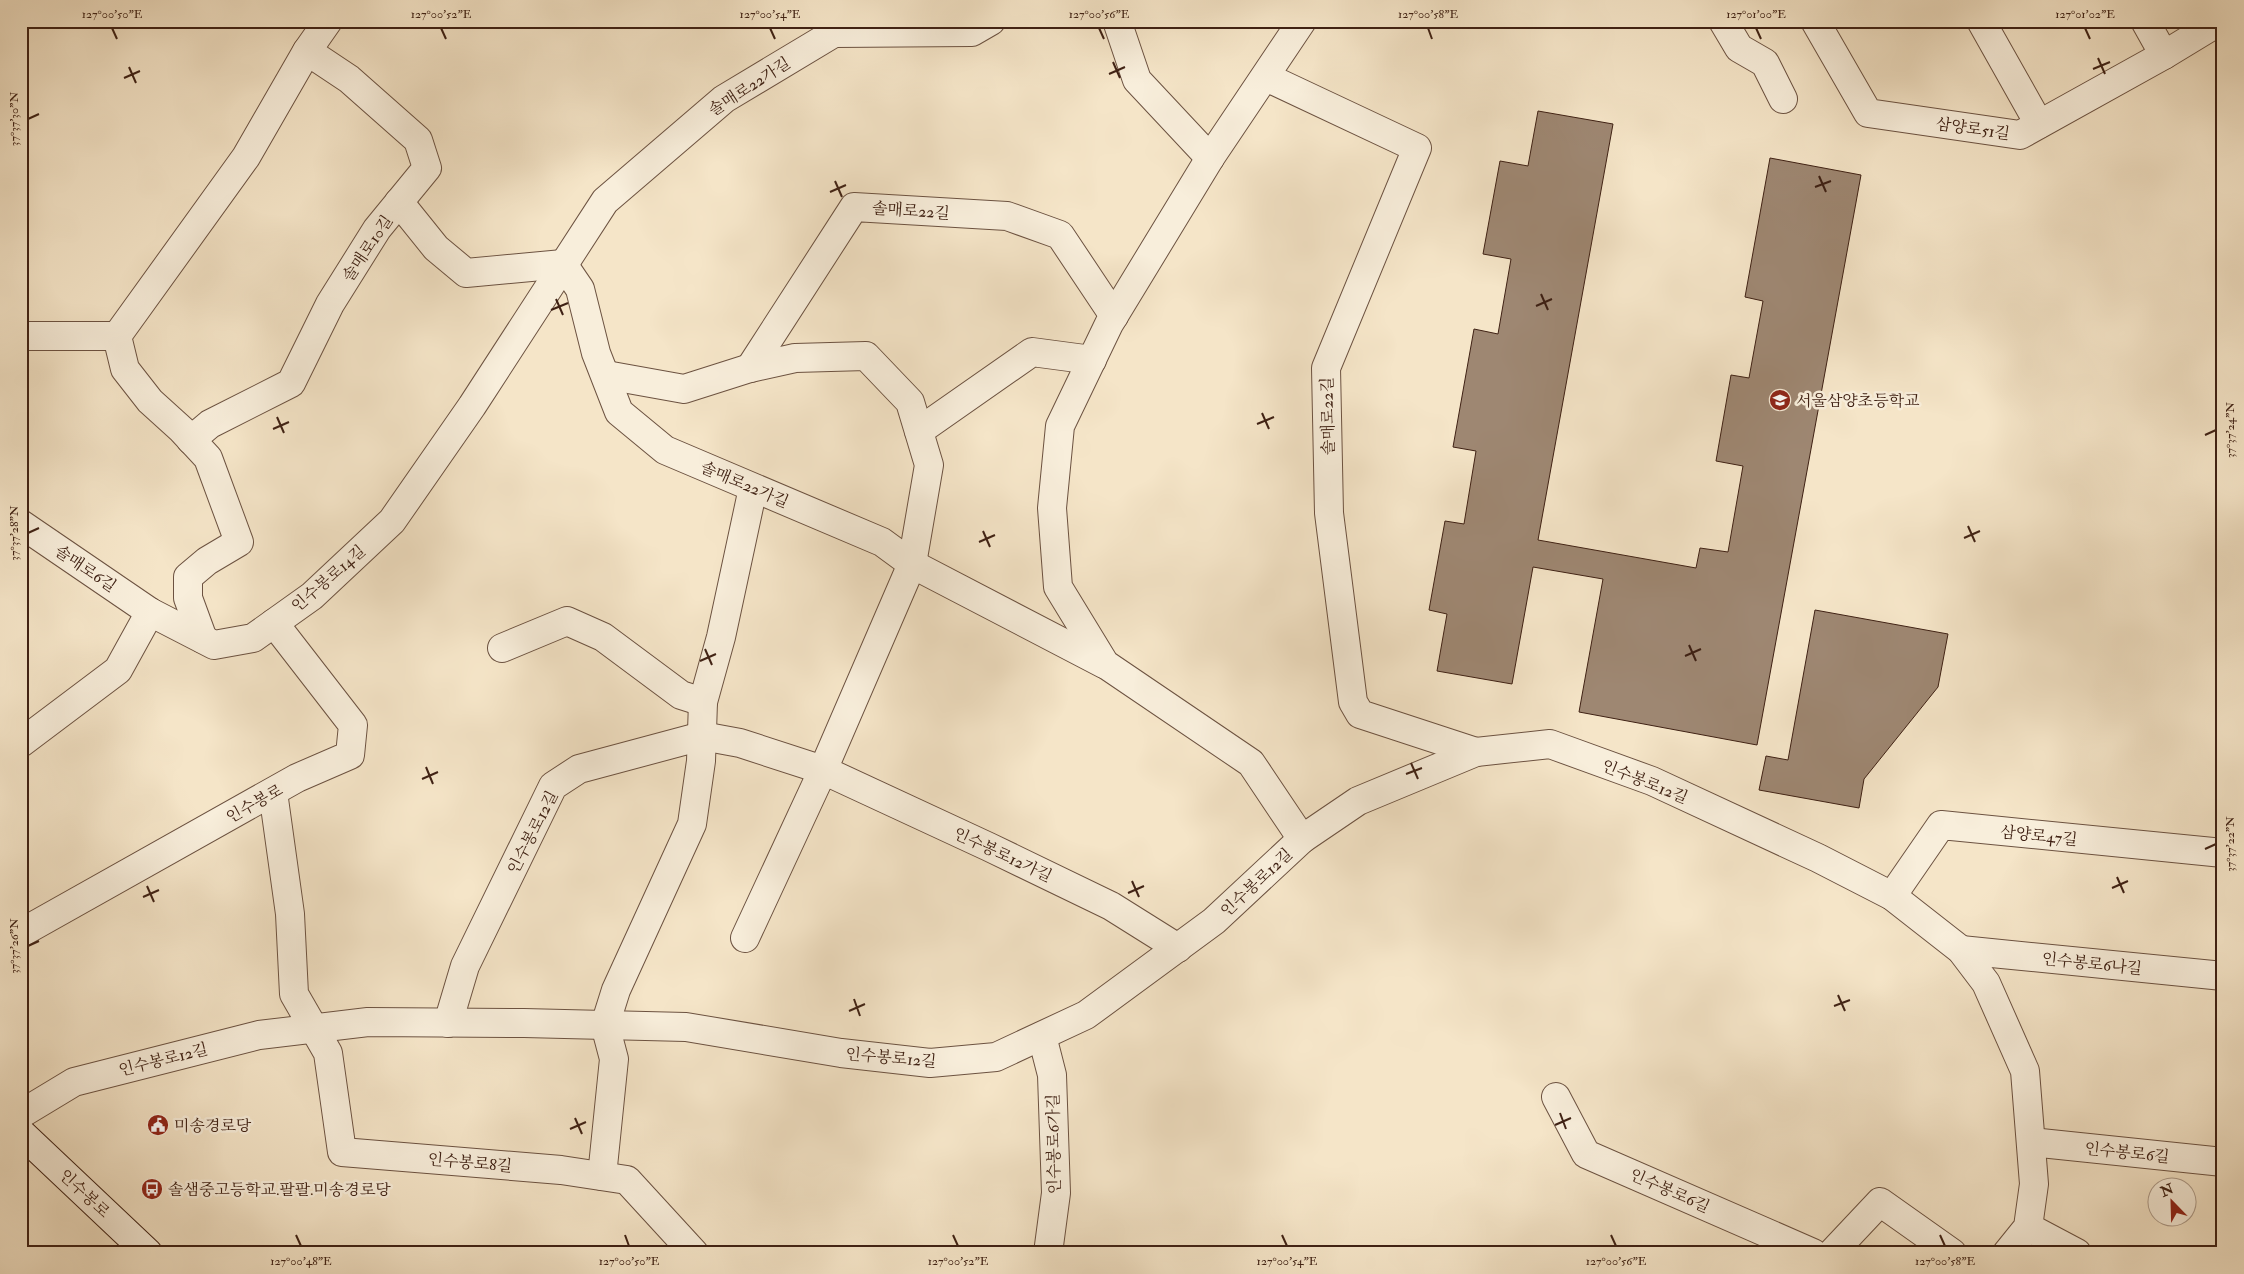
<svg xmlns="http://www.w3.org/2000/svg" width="2244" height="1274" viewBox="0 0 2244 1274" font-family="'IM FELL Double Pica','Noto Serif KR',serif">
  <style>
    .building { fill: #9e8772; stroke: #3f2114 }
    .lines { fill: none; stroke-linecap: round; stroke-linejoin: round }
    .street-casing { stroke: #6c5241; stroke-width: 30 }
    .secondary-casing { stroke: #3f2114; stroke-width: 30 }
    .street { stroke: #f8eedb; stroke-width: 28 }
    .secondary { stroke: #f8eedb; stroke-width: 28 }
    .ticks { fill: none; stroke: #3f2114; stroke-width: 2 }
    .labels { text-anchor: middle; stroke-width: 5; stroke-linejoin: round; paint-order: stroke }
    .street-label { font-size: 16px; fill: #3f2114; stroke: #f8eedb }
    .poi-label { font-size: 16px; fill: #3f2114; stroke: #f8eedb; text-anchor: start }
    .neatline { fill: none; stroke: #3f2114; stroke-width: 2 }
    .ticks-label { font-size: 12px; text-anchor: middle; fill: #3f2114 }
  </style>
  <rect width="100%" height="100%" fill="#f5e5c8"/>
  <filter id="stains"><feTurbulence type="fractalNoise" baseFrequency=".004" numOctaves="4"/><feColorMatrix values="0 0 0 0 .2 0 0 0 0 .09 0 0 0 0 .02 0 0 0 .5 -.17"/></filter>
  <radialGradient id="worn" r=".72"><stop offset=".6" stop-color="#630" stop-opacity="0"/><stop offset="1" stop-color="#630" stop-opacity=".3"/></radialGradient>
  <g class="building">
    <polygon points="1538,111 1613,124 1538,540 1696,568 1700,548 1728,552 1743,466 1716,461 1731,375 1749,378 1763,301 1745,297 1770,158 1861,175 1757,745 1579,712 1603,579 1533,567 1512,684 1437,671 1447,614 1429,610 1445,521 1464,524 1476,451 1453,447 1474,329 1498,334 1511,259 1483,254 1500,161 1528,166"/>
    <polygon points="1815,610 1948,634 1938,687 1864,779 1859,808 1759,790 1766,756 1788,760"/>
  </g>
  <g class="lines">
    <g class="street-casing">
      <g id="street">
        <polyline points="1117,21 1137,80 1210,158"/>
        <polyline points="1302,21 1210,158 1109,324 1060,426 1052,508 1058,587 1105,664 1251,763 1302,839"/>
        <polyline points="1723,21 1739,48 1765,63 1783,99"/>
        <polyline points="1815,21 1868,113 2020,135 2164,55 2220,21"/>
        <polyline points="1981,21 2039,124"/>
        <polyline points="2145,21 2164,55"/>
        <polyline points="1266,77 1417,148 1326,368 1329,513 1353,702 1360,714 1476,752"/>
        <polyline points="399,202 436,248 466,273 563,264"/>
        <polyline points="563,264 580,289 596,353 619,412 665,450 882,542 912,564 1104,664"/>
        <polyline points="21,336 117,336"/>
        <polyline points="750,368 854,207 1007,216 1060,235 1114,316"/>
        <polyline points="606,375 684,389 750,368 795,358 866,356 910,402 929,465 912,564 823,770 745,938"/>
        <polyline points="919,431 1032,352 1092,360"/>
        <polyline points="191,440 210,424 291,383 330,304 377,229 427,168 418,140 349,79 307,51"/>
        <polyline points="21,524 150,612 214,645 253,638 312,596 392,521 472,406 605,201 724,99 834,33 972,32 991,21"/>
        <polyline points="203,639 188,598 188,577 207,561 239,542 208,458 182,430 150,401 125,369 117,336 246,157 307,51 328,21"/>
        <polyline points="502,648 567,621 603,637 681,695 703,702"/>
        <polyline points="21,743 118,670 150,612"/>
        <polyline points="273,792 290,914 294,994 328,1053 342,1152 561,1170 627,1180 694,1253"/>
        <polyline points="1892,896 1941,825 2223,853"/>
        <polyline points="21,933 297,778 350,755 353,725 274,623"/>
        <polyline points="1961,950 2223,976"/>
        <polyline points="448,1023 465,966 553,786 579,769 702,736 740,743 823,770 989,847 1111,906 1178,948"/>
        <polyline points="1042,1036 1052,1075 1056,1193 1048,1253"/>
        <polyline points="1556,1097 1586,1154 1813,1253"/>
        <polyline points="21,1114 74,1082 259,1035 368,1022 524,1023 686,1027 841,1053 930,1063 996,1057 1086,1015 1214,921 1302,839 1358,801 1476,752 1550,744 1652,781 1818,858 1892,896 1961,950 1986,983 2025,1071 2034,1184 2028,1227 2007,1253"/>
        <polyline points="2031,1142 2223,1162"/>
        <polyline points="602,1176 614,1059 605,1025 616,990 692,824 701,761 703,702 721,637 753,488"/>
        <polyline points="2028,1227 2077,1253"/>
        <polyline points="1832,1253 1880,1202 1952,1253"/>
      </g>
    </g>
    <g class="secondary-casing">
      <polyline id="secondary" points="21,1133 148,1253"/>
    </g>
    <use href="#street" class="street"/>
    <use href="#secondary" class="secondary"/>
  </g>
  <path class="ticks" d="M112,28L117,39M441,28L446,39M770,28L775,39M1099,28L1104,39M1428,28L1432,39M1756,28L1761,39M2085,28L2090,39M2098,58L2105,74M1113,62L1120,78M129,67L136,83M2093,69L2110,62M1109,74L1125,67M124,78L140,71M28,119L39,114M1819,176L1826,192M835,181L842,197M1815,187L1831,181M830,192L846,185M1541,294L1548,310M556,299L563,315M1536,306L1552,299M551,310L568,303M1262,413L1269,429M277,417L284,433M1257,424L1274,417M273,429L289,422M2205,435L2216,430M1968,526L1975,542M983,531L990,547M28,533L39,528M1964,538L1980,531M979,542L995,535M1689,645L1696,661M705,649L712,665M1685,656L1701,649M700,661L716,654M1411,763L1418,779M426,767L433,784M1406,774L1422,768M422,779L438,772M2205,849L2216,844M2117,877L2124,893M1132,881L1139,897M147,886L154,902M2112,888L2128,881M1128,893L1144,886M143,897L159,890M28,946L39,941M1838,995L1845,1011M854,999L860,1016M1834,1006L1850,1000M849,1011L865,1004M1560,1113L1566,1129M575,1118L582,1134M1555,1125L1571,1118M570,1129L586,1122M296,1235L301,1246M625,1235L629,1246M953,1235L958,1246M1282,1235L1287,1246M1611,1235L1616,1246M1940,1235L1945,1246"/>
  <defs>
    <g id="school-disc" transform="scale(1.125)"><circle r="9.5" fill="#8f2418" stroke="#f8eedb"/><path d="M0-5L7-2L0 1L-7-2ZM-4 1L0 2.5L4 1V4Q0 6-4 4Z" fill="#fff"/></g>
    <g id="civic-disc" transform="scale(1.125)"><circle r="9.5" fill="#8f2418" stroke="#f8eedb"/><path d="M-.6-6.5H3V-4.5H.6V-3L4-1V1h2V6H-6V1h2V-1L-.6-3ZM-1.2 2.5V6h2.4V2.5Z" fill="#fff"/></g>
    <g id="bus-disc" transform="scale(1.125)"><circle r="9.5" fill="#8f2418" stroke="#f8eedb"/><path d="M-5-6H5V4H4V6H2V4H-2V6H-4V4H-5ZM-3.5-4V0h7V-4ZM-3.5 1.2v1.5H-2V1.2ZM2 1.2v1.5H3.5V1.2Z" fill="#fff"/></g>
  </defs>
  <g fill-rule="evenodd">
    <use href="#school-disc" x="1780" y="400"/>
    <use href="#civic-disc" x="158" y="1125"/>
    <use href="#bus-disc" x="152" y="1189"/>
  </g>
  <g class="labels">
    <g class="street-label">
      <text transform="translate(749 86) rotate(-33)" y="6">솔매로22가길</text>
      <text transform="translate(1973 128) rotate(8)" y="6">삼양로51길</text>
      <text transform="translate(911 210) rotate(4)" y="6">솔매로22길</text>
      <text transform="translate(367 248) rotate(-56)" y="6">솔매로10길</text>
      <text transform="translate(1327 416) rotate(-91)" y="6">솔매로22길</text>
      <text transform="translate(745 484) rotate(23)" y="6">솔매로22가길</text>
      <text transform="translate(86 568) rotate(34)" y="6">솔매로6길</text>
      <text transform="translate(328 578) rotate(-41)" y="6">인수봉로14길</text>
      <text transform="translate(1645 781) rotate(22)" y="6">인수봉로12길</text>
      <text transform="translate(254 803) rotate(-29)" y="6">인수봉로</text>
      <text transform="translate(532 832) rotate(-63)" y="6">인수봉로12길</text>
      <text transform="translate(2039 835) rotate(6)" y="6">삼양로47길</text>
      <text transform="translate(1003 854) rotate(25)" y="6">인수봉로12가길</text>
      <text transform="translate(1256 882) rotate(-43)" y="6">인수봉로12길</text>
      <text transform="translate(2092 963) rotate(6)" y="6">인수봉로6나길</text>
      <text transform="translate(891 1057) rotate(5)" y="6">인수봉로12길</text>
      <text transform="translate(163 1059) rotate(-14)" y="6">인수봉로12길</text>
      <text transform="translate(1053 1144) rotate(-91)" y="6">인수봉로6가길</text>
      <text transform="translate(2127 1152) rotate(6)" y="6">인수봉로6길</text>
      <text transform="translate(470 1162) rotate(5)" y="6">인수봉로8길</text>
      <text transform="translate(1670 1190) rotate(24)" y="6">인수봉로6길</text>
      <text transform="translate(85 1193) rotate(43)" y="6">인수봉로</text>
    </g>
    <g class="poi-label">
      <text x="1796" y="406">서울삼양초등학교</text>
      <text x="174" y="1131">미송경로당</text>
      <text x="168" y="1195">솔샘중고등학교.팔팔.미송경로당</text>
    </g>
  </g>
  <rect width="2244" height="1274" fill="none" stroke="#f5e5c8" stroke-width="55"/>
  <g transform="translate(2172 1202) rotate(337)"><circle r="24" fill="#f8eedb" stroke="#ae9c8b"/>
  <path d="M0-4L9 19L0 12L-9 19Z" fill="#8f2418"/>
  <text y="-8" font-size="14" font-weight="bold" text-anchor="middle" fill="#3f2114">N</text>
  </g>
  <rect x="28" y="28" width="2188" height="1218" class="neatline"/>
  <g class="ticks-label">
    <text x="112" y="18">127°00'50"E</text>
    <text x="441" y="18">127°00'52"E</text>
    <text x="770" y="18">127°00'54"E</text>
    <text x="1099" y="18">127°00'56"E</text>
    <text x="1428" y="18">127°00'58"E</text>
    <text x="1756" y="18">127°01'00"E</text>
    <text x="2085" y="18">127°01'02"E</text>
    <text transform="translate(14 119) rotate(-90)" y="4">37°37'30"N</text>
    <text transform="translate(2230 430) rotate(-90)" y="4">37°37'24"N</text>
    <text transform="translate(14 533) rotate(-90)" y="4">37°37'28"N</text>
    <text transform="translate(2230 844) rotate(-90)" y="4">37°37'22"N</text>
    <text transform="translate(14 946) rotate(-90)" y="4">37°37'26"N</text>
    <text x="301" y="1265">127°00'48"E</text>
    <text x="629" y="1265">127°00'50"E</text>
    <text x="958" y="1265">127°00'52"E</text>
    <text x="1287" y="1265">127°00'54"E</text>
    <text x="1616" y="1265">127°00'56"E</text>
    <text x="1945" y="1265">127°00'58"E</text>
  </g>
  <rect width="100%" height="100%" filter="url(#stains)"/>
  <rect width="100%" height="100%" fill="url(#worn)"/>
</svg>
